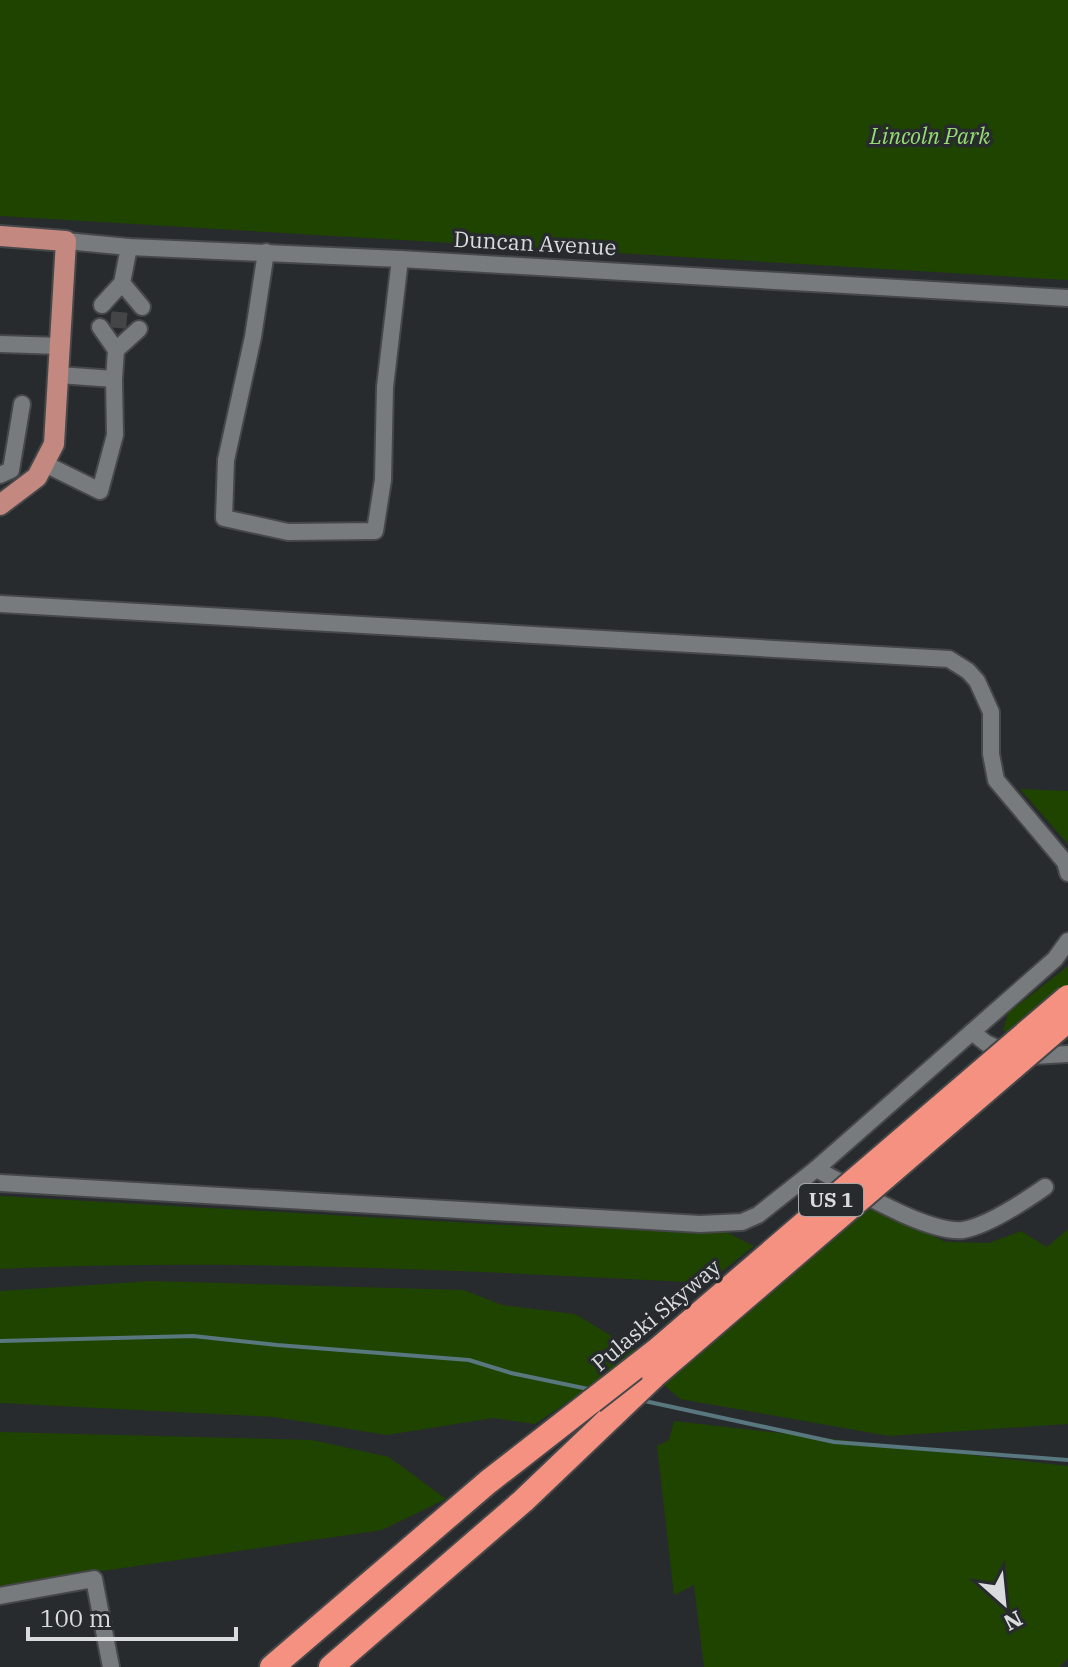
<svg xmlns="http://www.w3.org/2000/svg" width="1068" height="1667" viewBox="0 0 1068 1667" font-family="'IBM Plex Serif',serif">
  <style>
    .green { fill: #1e4400 }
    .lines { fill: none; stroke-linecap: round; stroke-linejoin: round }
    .stream { stroke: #58777e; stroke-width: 4 }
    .minor-tunnel { stroke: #434547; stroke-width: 16; stroke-dasharray: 16 8; stroke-linecap: butt }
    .minor-casing { stroke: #454749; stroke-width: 20 }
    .major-casing { stroke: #454749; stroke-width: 24 }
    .highway-casing { stroke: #454749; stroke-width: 28 }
    .minor { stroke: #787b7e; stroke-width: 16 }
    .major { stroke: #c3887f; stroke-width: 20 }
    .highway { stroke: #f59180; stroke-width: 24 }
    .highway-bridge-casing { stroke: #454749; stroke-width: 28; stroke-linecap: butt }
    .highway-bridge { stroke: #f59180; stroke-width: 24 }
    .labels { text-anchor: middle; stroke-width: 7; stroke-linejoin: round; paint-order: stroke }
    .shield { fill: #282b2d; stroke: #a5a6a8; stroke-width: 2 }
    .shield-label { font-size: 20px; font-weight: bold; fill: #dadbdd }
    .park-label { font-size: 22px; font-style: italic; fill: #97dc72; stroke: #282b2d }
    .street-label { font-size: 22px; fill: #dadbdd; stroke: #282b2d }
  </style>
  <rect width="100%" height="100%" fill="#282b2d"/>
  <g class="green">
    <polygon points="0,0 1068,0 1068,280 0,216"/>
    <polygon points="1020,789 1068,791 1068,844"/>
    <polygon points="1068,966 1068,1040 1003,1031 1008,1013"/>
    <path d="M0,1196L524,1226L724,1231L754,1246L707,1283C472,1271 235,1258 0,1269Z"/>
    <polygon points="868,1206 946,1242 989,1243 1021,1231 1047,1247 1068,1229 1068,1424 889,1436 680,1399 663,1384"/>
    <polygon points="152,1281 464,1290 502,1305 575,1314 635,1350 587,1389 535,1424 493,1418 387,1435 274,1417 0,1403 0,1291"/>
    <polygon points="674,1421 1068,1466 1068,1658 1059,1667 704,1667 694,1585 674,1595 657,1446 669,1440"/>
    <polygon points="0,1432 312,1440 389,1457 446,1499 382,1530 0,1586"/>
  </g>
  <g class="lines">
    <g class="stream">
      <polyline points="0,1341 193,1336 277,1345 469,1360 511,1373 593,1390"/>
      <polyline points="640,1400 834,1442 1068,1460"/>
    </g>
    <polyline class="minor-tunnel" points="118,328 120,306"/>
    <g class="minor-casing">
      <g id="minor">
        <polyline points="66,241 129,247 400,259 1068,298"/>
        <polyline points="266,252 253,337 226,460 224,518 288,532 375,531 383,480 385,387 400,259"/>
        <polyline points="122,283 142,307"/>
        <polyline points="102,305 122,283 129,247"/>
        <polyline points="0,344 60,346"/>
        <polyline points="116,350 139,329"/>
        <polyline points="59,375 114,379 116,350 100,327"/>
        <polyline points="45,464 100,491 115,435 114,379"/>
        <polyline points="0,475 11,470 22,404"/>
        <polyline points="0,604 949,659 968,671 977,681 991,712 991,754 996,780 1065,862 1068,873"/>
        <polyline points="972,1032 986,1043 1015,1057 1068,1054"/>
        <path d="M816,1169C849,1186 927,1234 963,1230C987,1226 1025,1201 1045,1187"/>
        <polyline points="0,1183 700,1224 742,1222 758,1215 816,1169 1055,959 1068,941"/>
        <polyline points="0,1596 94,1579 111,1667"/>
      </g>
    </g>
    <g class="major-casing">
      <polyline id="major" points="0,236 66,241 54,444 37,477 0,505"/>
    </g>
    <g class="highway-casing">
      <g id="highway">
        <polyline points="272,1667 488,1482 592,1401"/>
        <polyline points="331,1667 523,1501 654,1376"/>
      </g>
    </g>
    <use href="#minor" class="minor"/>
    <use href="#major" class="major"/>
    <use href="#highway" class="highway"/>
    <g class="highway-bridge-casing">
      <g id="highway-bridge">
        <polyline points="654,1376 1068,1020"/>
        <polyline points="592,1401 656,1351 1068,997"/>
      </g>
    </g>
    <use href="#highway-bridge" class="highway-bridge"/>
  </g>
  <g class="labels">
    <rect class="shield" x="799" y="1184" width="64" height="32" rx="6"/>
    <g class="shield-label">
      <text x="831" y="1207">US 1</text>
    </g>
    <g class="park-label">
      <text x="930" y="144">Lincoln Park</text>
    </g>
    <g class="street-label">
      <text transform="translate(535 243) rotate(3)" y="8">Duncan Avenue</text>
      <text transform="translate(656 1315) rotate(-40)" y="8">Pulaski Skyway</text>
    </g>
  </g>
  <g transform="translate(1004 1603) rotate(153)" stroke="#282b2d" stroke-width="6" paint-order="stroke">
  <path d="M0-6L14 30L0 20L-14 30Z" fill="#dadbdd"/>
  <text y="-12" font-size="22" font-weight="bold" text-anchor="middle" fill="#dadbdd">N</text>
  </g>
  <path d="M28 1627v12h208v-12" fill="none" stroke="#dadbdd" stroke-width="4"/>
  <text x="40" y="1627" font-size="24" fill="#dadbdd" stroke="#282b2d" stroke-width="6" paint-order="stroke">100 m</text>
</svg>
